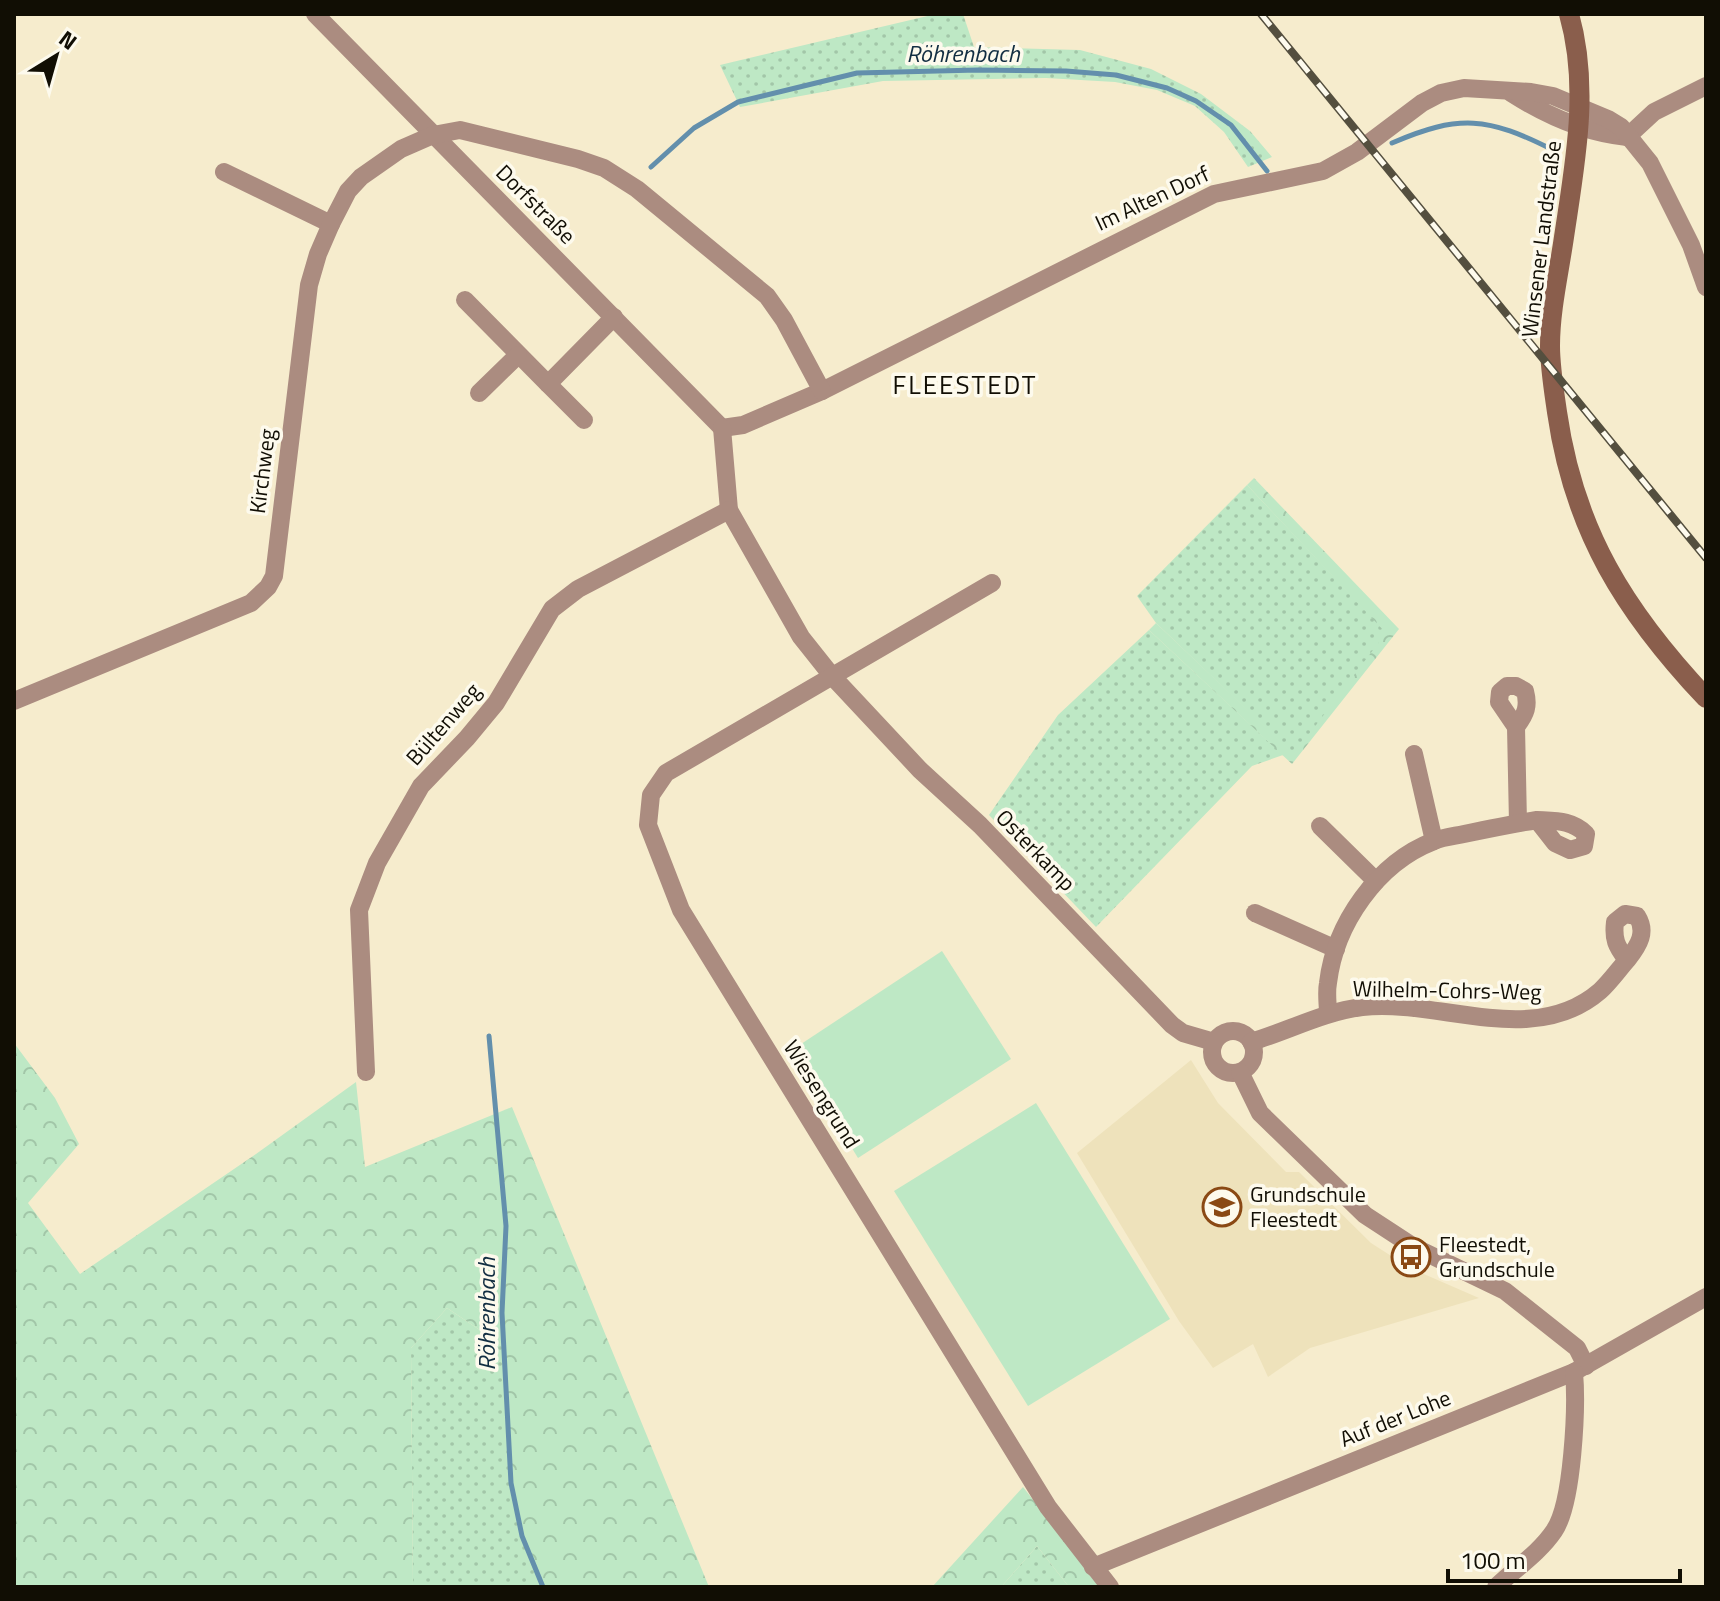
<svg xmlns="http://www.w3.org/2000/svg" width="1720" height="1601" viewBox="0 0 1720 1601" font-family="'Titillium Web',sans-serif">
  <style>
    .built { fill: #eee2bb }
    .grass { fill: url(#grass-dots) }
    .forest { fill: url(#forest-crowns) }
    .garden { fill: #bee8c5 }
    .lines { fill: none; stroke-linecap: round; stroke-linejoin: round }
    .stream { stroke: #638fac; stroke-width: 5 }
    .street { stroke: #ab8c80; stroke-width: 18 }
    .secondary { stroke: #8a5e4c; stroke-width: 20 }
    .rail-casing { stroke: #544f3f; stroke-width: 8 }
    .rail { stroke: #fdfaed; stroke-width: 5; stroke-dasharray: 15; stroke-linecap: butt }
    .labels { text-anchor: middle; stroke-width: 7; stroke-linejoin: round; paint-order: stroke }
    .street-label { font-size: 22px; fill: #110e04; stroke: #fdfaed }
    .poi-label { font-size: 22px; fill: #110e04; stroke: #fdfaed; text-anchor: start }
    .water-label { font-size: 24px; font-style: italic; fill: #122e42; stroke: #fdfaed }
    .quarter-label { font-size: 26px; letter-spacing: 2px; fill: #110e04; stroke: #fdfaed }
  </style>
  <defs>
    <pattern id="grass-dots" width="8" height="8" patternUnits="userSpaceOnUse" patternTransform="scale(2)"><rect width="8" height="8" fill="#bee8c5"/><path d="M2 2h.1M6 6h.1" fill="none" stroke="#a2c6a8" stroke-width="1.8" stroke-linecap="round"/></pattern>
    <pattern id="forest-crowns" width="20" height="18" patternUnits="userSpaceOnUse" patternTransform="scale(2)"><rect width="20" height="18" fill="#bee8c5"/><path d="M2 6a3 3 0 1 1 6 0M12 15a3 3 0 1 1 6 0" fill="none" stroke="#a2c6a8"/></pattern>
  </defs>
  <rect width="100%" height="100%" fill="#f6eccd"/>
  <polygon class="built" points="1191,1060 1218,1103 1286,1172 1299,1172 1371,1243 1410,1268 1479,1298 1310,1348 1268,1377 1253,1344 1213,1368 1179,1321 1077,1153"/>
  <g class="grass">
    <polygon points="936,14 963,14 974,47 1080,50 1151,69 1201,94 1250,131 1272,157 1248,167 1224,132 1195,106 1157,90 1115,82 1046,78 883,81 740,107 720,65"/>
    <polygon points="1247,485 1387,633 1294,755 1156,623 1137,596"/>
    <polygon points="1149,630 1283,755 1252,766 1096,927 989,815 1058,715"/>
    <polygon points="447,1308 505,1347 511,1483 522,1536 543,1587 413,1587 411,1348"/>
    <polygon points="1037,1546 1069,1587 1001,1587"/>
  </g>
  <g class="forest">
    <polygon points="1254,478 1399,629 1292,764 1149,630 1156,623 1294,754 1386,633 1247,485"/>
    <polygon points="14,1043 55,1098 79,1144 28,1203 80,1274 256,1154 356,1082 365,1167 512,1107 709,1587 543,1587 522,1536 511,1483 505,1347 447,1308 411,1348 413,1587 14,1587"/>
    <polygon points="1023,1487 1102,1587 1069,1587 1037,1546 1001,1587 932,1587"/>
  </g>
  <g class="garden">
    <polygon points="942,951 1011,1059 858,1158 792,1050"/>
    <polygon points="1036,1103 1170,1319 1028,1406 894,1191"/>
  </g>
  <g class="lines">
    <g class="stream">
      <path d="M1392,143C1459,114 1488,117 1553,150"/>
      <polyline points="651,167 694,128 738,102 857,73 978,70 1066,71 1116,75 1167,88 1196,101 1231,125 1267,171"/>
      <polyline points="489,1036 506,1226 502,1313 511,1483 522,1536 543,1587"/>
    </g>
    <g class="street">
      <polyline points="315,14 722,428"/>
      <path d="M1511,93C1547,116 1585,133 1627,137"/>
      <polyline points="1627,137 1654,112 1706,86"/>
      <polyline points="224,172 331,224"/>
      <polyline points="465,300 548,384"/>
      <polyline points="479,393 518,355"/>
      <polyline points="584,420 548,384 614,317"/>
      <polyline points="722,428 743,425 822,391 1214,194 1323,171 1357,152 1422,103 1441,93 1464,88 1531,92 1553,96 1608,119 1621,127 1650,163 1691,245 1706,287"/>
      <polyline points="722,428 729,510 801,637 832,676 920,770 980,825 1172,1025 1183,1033 1214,1042"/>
      <polyline points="992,583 666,773 651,795 648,825 681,910 1048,1507 1110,1587"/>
      <polyline points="14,701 251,603 268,587 274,576 309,285 318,254 331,224 348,191 361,177 401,149 433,135 460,130 578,159 604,168 637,189 767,296 784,320 822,391"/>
      <path d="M1516,727L1499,702L1500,692L1507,686H1516L1525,691C1529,706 1526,714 1516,727L1518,823"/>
      <polyline points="1414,754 1434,841"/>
      <polyline points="1320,826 1376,881"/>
      <polyline points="1255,913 1336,949"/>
      <path d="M1328,1014C1328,1004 1326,993 1328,983C1335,924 1377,863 1434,841C1443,837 1455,836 1464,834C1488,829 1512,824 1537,820L1555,843L1570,850L1584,846L1586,834C1572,820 1556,821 1537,820"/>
      <circle cx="1233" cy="1052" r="21"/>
      <path d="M1251,1042C1288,1031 1323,1012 1362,1007C1439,998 1533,1049 1600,991C1610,982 1619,969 1628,959C1639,945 1647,932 1637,916L1625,914L1615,922C1613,939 1616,946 1627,960"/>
      <polyline points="366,1072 359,910 377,863 421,786 467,738 496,703 552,609 578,589 729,510"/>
      <polyline points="1240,1072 1260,1113 1365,1215 1414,1247 1505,1291 1577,1348 1586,1366"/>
      <polyline points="1093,1567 1574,1372 1706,1297"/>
      <path d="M1496,1587C1515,1569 1540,1552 1554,1531C1573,1504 1577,1406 1574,1372"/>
    </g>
    <path class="secondary" d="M1569,14C1590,88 1575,163 1564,237C1559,272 1550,310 1550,346C1550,367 1554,391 1557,412C1574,531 1625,612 1706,698"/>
    <g class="rail-casing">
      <polyline id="rail" points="1261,14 1706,558"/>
    </g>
    <use href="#rail" class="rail"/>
  </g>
  <defs>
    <g id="school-ring" transform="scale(2)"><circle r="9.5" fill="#fdfaed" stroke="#8a4914" stroke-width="1.5"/><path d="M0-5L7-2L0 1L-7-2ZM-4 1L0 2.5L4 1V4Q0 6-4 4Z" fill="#8a4914"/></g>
    <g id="bus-ring" transform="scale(2)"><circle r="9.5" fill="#fdfaed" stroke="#8a4914" stroke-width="1.5"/><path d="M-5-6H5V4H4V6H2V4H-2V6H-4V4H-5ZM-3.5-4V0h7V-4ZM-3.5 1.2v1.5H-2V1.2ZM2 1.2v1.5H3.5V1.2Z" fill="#8a4914"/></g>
  </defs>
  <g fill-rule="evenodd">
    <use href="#school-ring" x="1222" y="1207"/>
    <use href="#bus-ring" x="1411" y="1257"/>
  </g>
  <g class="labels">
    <g class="street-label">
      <text transform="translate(1152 198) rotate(-25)" y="8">Im Alten Dorf</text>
      <text transform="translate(536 204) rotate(45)" y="8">Dorfstraße</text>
      <text transform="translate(1541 239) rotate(-83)" y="8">Winsener Landstraße</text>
      <text transform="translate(262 471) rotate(-83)" y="8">Kirchweg</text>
      <text transform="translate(443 724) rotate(-49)" y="8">Bültenweg</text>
      <text transform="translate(1036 850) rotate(46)" y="8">Osterkamp</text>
      <text transform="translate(1447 990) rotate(1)" y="8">Wilhelm-Cohrs-Weg</text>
      <text transform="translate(822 1094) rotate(58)" y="8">Wiesengrund</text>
      <text transform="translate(1395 1418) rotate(-22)" y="8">Auf der Lohe</text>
    </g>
    <g class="poi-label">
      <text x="1250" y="1202">Grundschule<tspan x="1250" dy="25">Fleestedt</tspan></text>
      <text x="1439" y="1252">Fleestedt,<tspan x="1439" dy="25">Grundschule</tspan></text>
    </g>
    <g class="water-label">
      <text x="963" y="62">Röhrenbach</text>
      <text transform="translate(487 1314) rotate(-90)" y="8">Röhrenbach</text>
    </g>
    <g class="quarter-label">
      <text x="965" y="394">FLEESTEDT</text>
    </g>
  </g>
  <rect width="1720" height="1601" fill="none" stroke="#110e04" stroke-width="32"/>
  <g transform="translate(56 56) rotate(37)" stroke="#fdfaed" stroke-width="6" paint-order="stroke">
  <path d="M0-6L14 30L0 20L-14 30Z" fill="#110e04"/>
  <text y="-12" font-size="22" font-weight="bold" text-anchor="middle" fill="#110e04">N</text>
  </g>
  <path d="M1448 1569v12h232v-12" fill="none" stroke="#110e04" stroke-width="4"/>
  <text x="1460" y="1569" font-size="24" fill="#110e04" stroke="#fdfaed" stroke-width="6" paint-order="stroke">100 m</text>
</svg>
